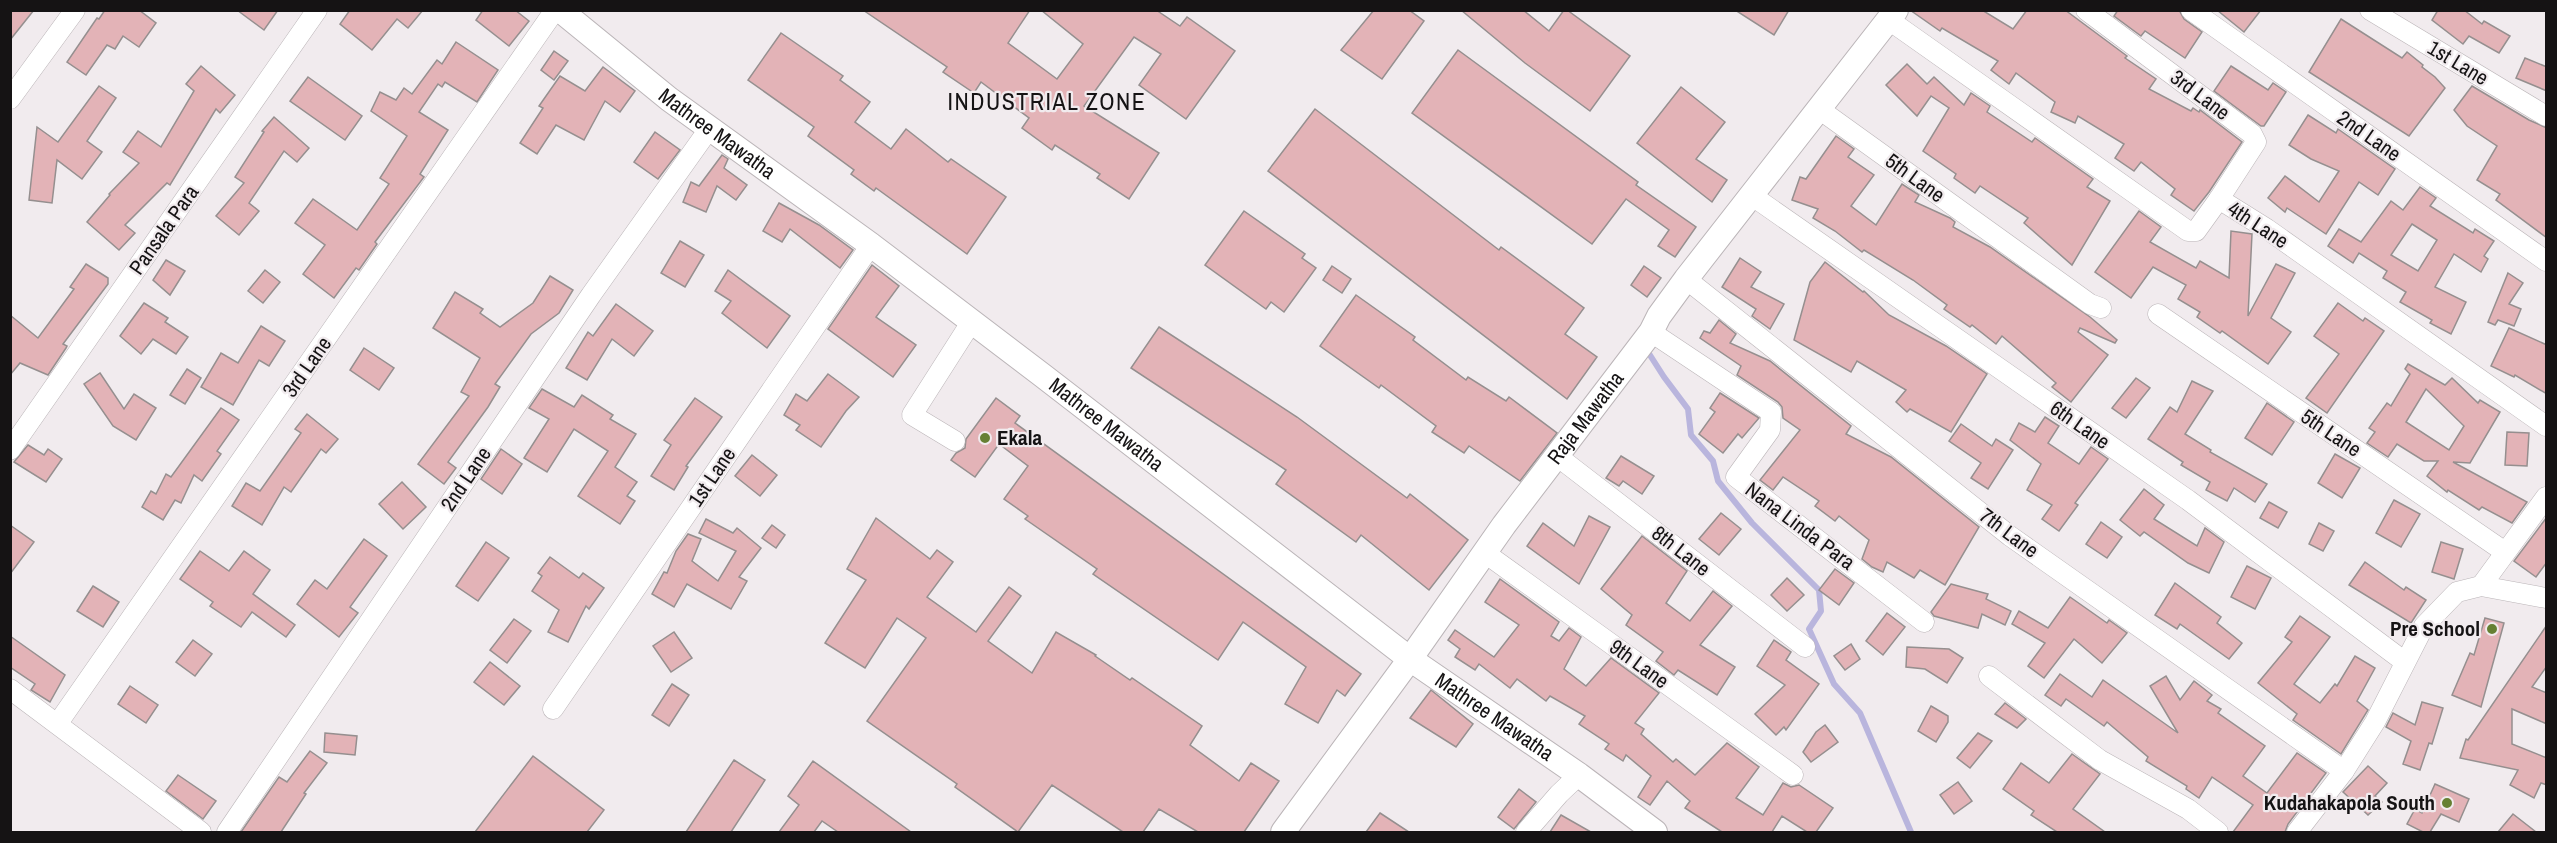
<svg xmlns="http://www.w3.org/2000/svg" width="2557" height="843" viewBox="0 0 2557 843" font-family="'Archivo Narrow',sans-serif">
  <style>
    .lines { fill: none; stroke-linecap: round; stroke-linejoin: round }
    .stream { stroke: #b9b5dd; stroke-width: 6 }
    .building { fill: #e3b3b7; stroke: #958f8f; stroke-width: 1.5; fill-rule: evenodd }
    .minor-casing { stroke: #bbb5b8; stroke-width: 21 }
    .tertiary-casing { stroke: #bbb5b8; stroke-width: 26 }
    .minor { stroke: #fff; stroke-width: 20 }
    .tertiary { stroke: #fff; stroke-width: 24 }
    .poi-dot { fill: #668033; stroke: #f1ebee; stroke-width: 2 }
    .labels { text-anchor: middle; stroke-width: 4.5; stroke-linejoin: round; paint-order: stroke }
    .street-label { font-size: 21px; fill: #151314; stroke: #f1ebee }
    .poi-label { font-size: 21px; font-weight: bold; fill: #151314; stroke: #f1ebee; text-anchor: end }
    .quarter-label { font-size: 24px; letter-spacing: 1.5px; fill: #151314; stroke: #f1ebee }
  </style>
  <rect width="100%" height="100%" fill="#f1ebee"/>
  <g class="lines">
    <polyline class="stream" points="1648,352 1664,377 1688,409 1691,435 1713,461 1718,481 1752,523 1819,590 1821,611 1809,629 1834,684 1860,713 1911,832"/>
  </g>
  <g class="building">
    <polygon points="10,10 34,10 10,40"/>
    <polygon points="105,10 139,10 156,23 139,47 123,36 115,49 107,45 86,75 67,62 97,18 99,19"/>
    <polygon points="237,10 278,10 264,30"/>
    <polygon points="350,10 423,10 408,28 397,19 372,50 340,24"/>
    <polygon points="483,10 515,10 529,21 509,46 476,20"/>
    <polygon points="863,10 1030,10 1008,43 1057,79 1083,44 1041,10 1156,10 1180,26 1187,17 1235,51 1186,119 1139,85 1161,54 1134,37 1084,106 1159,153 1129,199 1097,178 1100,174 1055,145 1052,150 1022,128 1029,118 981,82 974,93 943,72 947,67"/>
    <polygon points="1374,10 1409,10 1424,21 1382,79 1341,50"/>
    <polygon points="1461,10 1523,10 1549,31 1564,10 1567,10 1630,56 1590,111 1525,63"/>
    <polygon points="1735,10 1789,10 1774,35"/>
    <polygon points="1910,10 1982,10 2013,29 2027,10 2065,10 2127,56 2125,58 2156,79 2149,89 2191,111 2193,108 2199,112 2200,110 2242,142 2209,192 2194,211 2171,195 2175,189 2141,162 2134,171 2115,158 2124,144 2078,116 2075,123 2051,112 2055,102 2016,73 2009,84 1991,70 1998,61 1942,28 1940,31"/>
    <polygon points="2118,10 2179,10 2184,19 2202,32 2185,58 2145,31 2141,36 2114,16"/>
    <polygon points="2217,10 2261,10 2244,32"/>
    <polygon points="2438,10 2464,10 2482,24 2484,21 2510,36 2499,53 2469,36 2463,44 2432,20"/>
    <polygon points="2341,19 2402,58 2407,52 2423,65 2422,67 2435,77 2445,88 2409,136 2309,72"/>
    <polygon points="781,33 843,76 840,80 870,102 855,122 891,149 906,129 948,162 951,159 1006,197 967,254 876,188 874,191 851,174 854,170 808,136 814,127 748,80"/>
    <polygon points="456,42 498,70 477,102 445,82 442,87 438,84 419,112 448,130 420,174 424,177 375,242 377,244 359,270 356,268 334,298 303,274 325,245 295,223 313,199 357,230 389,184 380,178 407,136 371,111 380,92 396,100 404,88 412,94 437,60 442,64"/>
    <polygon points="1458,50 1638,182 1636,185 1696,227 1675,257 1658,246 1669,230 1626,199 1592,244 1412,113"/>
    <polygon points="554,51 568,61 554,80 541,70"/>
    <polygon points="2525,58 2547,67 2547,91 2516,78"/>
    <polygon points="1907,64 1927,84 1934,77 1964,105 1971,93 1990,106 1987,112 2032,142 2035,138 2093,179 2087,187 2110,201 2072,265 2024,223 2028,218 1980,186 1975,193 1954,178 1956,174 1923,151 1949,108 1931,96 1917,116 1886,85"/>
    <polygon points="201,66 235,95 220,113 216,109 170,185 167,183 125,225 135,233 119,250 87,222 110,195 109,194 139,163 123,152 138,131 161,147 194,91 186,84"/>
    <polygon points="2231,66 2268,90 2273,83 2286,92 2264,126 2261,126 2214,91"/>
    <polygon points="603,67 635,91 620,112 605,101 584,140 556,125 537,154 520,143 543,108 539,106 560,76 585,91"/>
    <polygon points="308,77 362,116 345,140 290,101"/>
    <polygon points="99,86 116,98 87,141 102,152 82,179 57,160 52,203 29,200 37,127 58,142"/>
    <polygon points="2472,86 2529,120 2547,128 2547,238 2496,200 2500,194 2477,180 2497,146 2467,126 2454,110"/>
    <polygon points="1681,87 1725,122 1696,159 1727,180 1712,202 1637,143"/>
    <polygon points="1315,109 1499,250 1501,247 1584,308 1565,334 1597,357 1567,399 1268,171"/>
    <polygon points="2308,115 2336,133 2338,129 2395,169 2378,195 2359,182 2326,234 2287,208 2285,212 2268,198 2285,176 2319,202 2339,171 2311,159 2289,145"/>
    <polygon points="274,117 309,148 297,162 284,151 249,203 259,211 239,235 216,216 244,183 235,177 264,132 262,131"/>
    <polygon points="655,132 680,150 658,179 634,162"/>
    <polygon points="1836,136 1854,149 1848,157 1874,175 1851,206 1876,225 1902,184 1919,195 1915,202 1950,218 1955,222 1953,227 1990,247 2090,317 2117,340 2115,343 2080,328 2078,332 2108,355 2071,402 2052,387 2056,383 2002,336 1996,344 1972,325 1970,327 1944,309 1947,305 1913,280 1864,250 1862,252 1835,231 1813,218 1818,209 1792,200 1800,177 1806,179"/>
    <polygon points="722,155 728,159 724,168 747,185 736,200 717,186 706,212 683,202 691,182 699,186"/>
    <path d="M2420,187L2436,198L2430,206L2473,233L2475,229L2494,241L2484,256L2488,259L2481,272L2454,254L2435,287L2466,302L2451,334L2430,323L2432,320L2400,302L2406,292L2383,278L2387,271L2359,253L2353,263L2328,246L2339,229L2361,242L2391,201L2403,210ZM2412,224L2437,240L2418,271L2391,255Z"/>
    <polygon points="779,203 819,225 853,250 840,268 790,229 782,242 763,231"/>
    <polygon points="1244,211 1305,254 1302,258 1316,268 1284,312 1271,302 1266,309 1205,265"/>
    <polygon points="2139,211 2161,227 2150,242 2196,268 2200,261 2229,278 2231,231 2252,234 2248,316 2276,264 2295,273 2271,318 2291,332 2268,364 2222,331 2220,333 2197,317 2200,312 2178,299 2186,285 2153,267 2131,298 2095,272"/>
    <polygon points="680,241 704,255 685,287 661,273"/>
    <polygon points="1740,258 1761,272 1751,287 1784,304 1770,329 1752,316 1756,309 1722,287"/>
    <polygon points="166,260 185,271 170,295 153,280"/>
    <polygon points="1825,262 1863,292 1864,291 1889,315 1946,346 1987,374 1951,432 1910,409 1907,412 1896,402 1906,390 1857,361 1851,372 1794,340 1810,282"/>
    <polygon points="86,264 108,278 108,284 63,344 67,346 66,348 48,375 20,363 10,375 10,315 38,338 74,289 70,287"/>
    <polygon points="872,265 899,286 876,317 916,345 893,377 828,329"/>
    <polygon points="1332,266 1351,279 1342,293 1323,280"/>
    <polygon points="1644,266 1661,278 1647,297 1631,285"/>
    <polygon points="265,270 280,282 263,303 248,291"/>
    <polygon points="728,270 790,316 767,348 722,313 731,301 715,291"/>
    <polygon points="2508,273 2523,283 2509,304 2521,309 2514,326 2498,320 2495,325 2488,322"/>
    <polygon points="550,276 573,290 559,313 531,334 495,384 500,387 488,407 448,462 456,468 444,484 418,464 469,396 461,392 480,358 433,328 455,292 483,309 480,313 500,327 533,303"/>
    <polygon points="1356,295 1415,337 1413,340 1466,380 1468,377 1506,401 1509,397 1557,433 1520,481 1469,446 1464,453 1432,432 1436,426 1381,385 1379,388 1320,346"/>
    <polygon points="144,303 168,318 165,322 188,337 176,354 153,339 141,354 120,336"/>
    <polygon points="2338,303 2363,321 2365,318 2384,331 2327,413 2306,398 2339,354 2314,336"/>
    <polygon points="616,304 653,331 634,356 612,339 587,380 566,368 588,332 593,336"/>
    <polygon points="1719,320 1736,334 1730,343 1770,361 1851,426 1846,434 1891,457 1979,527 1945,585 1920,570 1914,578 1887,562 1883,572 1872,567 1862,559 1869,540 1839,516 1835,521 1815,506 1819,501 1783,477 1773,490 1760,480 1800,430 1783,418 1782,407 1778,402 1737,375 1741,366 1700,338 1704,331 1710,333"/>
    <polygon points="261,326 285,341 269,366 259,360 233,405 201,387 221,353 238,363"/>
    <polygon points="1159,327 1297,417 1407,498 1410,494 1468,540 1429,590 1361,535 1356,542 1276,484 1286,470 1131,368"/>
    <polygon points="2509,328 2547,345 2547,394 2515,375 2514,377 2491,366"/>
    <polygon points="364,348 394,368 379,390 350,370"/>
    <path d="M2408,364L2445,385L2452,378L2478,403L2480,400L2500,412L2470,463L2453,462L2527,502L2512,523L2482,507L2479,510L2448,490L2447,492L2427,476L2438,461H2424L2397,444L2388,457L2367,443L2375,432L2369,428L2387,403L2391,406L2410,374L2405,369ZM2426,389L2464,426L2449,450L2406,422Z"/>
    <polygon points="187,369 201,378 185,404 170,395"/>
    <polygon points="100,373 124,409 134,394 156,408 136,440 113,426 84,384"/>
    <polygon points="828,374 859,397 846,411 821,447 796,430 800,425 784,415 796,394 807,401"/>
    <polygon points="2136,378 2150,388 2126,418 2112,408"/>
    <polygon points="2192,381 2213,391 2185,434 2211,450 2210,452 2267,484 2255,502 2234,488 2227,501 2206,490 2210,482 2181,465 2183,462 2148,439 2170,407 2177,412"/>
    <polygon points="542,389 574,407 582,395 613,415 610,419 636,434 615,467 637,482 627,496 635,501 620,524 578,496 608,451 574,429 547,472 524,458 549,419 529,408"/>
    <polygon points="1720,393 1759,418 1742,438 1738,434 1723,453 1699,434 1715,412 1710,408"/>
    <polygon points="695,398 722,417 686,466 688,467 674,490 651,476 671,445 664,440"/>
    <polygon points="996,398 1020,416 1015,423 1361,674 1345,696 1337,690 1318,723 1285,704 1306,667 1243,622 1218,660 1093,574 1097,569 1025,519 1028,516 1004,499 1028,466 999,444 975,477 951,460 956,453 965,448 966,439"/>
    <polygon points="2267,403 2294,422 2272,455 2245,438"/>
    <polygon points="221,408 239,420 217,451 221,454 202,481 194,475 181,503 175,500 163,520 142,507 151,491 156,494 166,474 171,477"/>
    <polygon points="307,414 338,439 326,453 321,449 291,492 284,487 262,525 232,506 246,483 260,491 301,433 295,429"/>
    <polygon points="2045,417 2059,426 2048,443 2079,464 2091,447 2108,459 2075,503 2078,505 2059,531 2042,519 2052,505 2027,490 2041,464 2010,440 2019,423 2035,432"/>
    <polygon points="1961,424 1992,446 1996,439 2013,450 1988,489 1971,478 1981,463 1949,441"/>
    <polygon points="2507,432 2529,433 2527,466 2505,465"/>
    <polygon points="28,445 44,455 48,449 62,459 46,482 14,462"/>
    <polygon points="501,449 522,464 502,494 481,479"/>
    <polygon points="2335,454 2360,468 2342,498 2318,483"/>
    <polygon points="752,455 777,475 760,496 735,476"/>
    <polygon points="1621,456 1654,476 1642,494 1623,481 1619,486 1606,478"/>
    <polygon points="402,482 426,507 403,529 379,504"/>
    <polygon points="2144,489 2164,505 2154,519 2197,546 2205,528 2224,542 2209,573 2188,563 2144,532 2140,536 2120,520"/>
    <polygon points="2394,500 2420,514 2401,547 2376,533"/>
    <polygon points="2269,502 2287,512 2278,528 2260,518"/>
    <polygon points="1721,513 1741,529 1719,555 1699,539"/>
    <polygon points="1589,516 1610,527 1579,584 1527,546 1543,523 1574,546"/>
    <polygon points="2547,517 2547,562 2536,577 2514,561"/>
    <polygon points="876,518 930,559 937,550 953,562 927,597 976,632 1009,587 1021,596 988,641 1032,673 1056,632 1096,655 1095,656 1130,680 1132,678 1202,726 1190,745 1239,781 1251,763 1279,781 1244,832 1198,832 1159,809 1143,832 1123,832 1052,785 1018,832 955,787 957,784 867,721 926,638 897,618 865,668 825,643 866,580 847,569"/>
    <polygon points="706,519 733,533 737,528 761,548 739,577 747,581 731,609 687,584 674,607 652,594 664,572 667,573 676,551 688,534 701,539 692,561 718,581 736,551 699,533"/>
    <polygon points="2101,522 2122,537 2107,558 2086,544"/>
    <polygon points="2319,523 2334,531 2323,551 2309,544"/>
    <polygon points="10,525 34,542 10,574"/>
    <polygon points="772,525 785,535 776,548 762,538"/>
    <polygon points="1642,536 1687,571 1666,603 1690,621 1713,591 1732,606 1700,645 1735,667 1717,695 1678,670 1674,675 1656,661 1663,652 1626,625 1632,615 1601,589"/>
    <polygon points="364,539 387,556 350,607 358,613 339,637 297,604 315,580 327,589"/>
    <polygon points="486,542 509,558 478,601 456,586"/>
    <polygon points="2441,542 2463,549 2454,579 2432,572"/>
    <polygon points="200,551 229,571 244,551 270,570 253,594 295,625 286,637 252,612 241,627 210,606 213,602 180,579"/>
    <polygon points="550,557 579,578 583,573 604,588 589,609 586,606 568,642 548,632 559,610 532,591 542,576 538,573"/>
    <polygon points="2365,562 2404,590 2406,587 2426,600 2411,623 2349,585"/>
    <polygon points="2247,566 2271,578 2255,609 2231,597"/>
    <polygon points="1835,569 1854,583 1839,605 1819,590"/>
    <polygon points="1787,578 1804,595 1787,611 1771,595"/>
    <polygon points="1500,579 1559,622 1551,636 1559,641 1569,628 1581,637 1564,669 1586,686 1611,658 1659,693 1635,723 1644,729 1641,734 1673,762 1676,759 1695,775 1727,743 1759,767 1736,798 1763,815 1783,783 1791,787 1799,785 1833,808 1816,832 1807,832 1782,816 1772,832 1722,832 1685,808 1690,801 1667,781 1650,805 1638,797 1651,776 1626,755 1623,761 1605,749 1609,744 1579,724 1585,716 1550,696 1546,701 1517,679 1510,688 1479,664 1475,670 1455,657 1460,649 1448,640 1455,630 1494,657 1519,625 1485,602"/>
    <polygon points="2175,583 2221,617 2217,623 2242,643 2229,659 2180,624 2177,629 2155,615"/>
    <polygon points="1951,584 1988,594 1986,599 2011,611 2005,625 1982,614 1978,628 1934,616 1931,612"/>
    <polygon points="93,586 119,602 103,627 77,611"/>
    <polygon points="2070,597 2107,623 2109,620 2127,633 2102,663 2074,639 2044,678 2028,666 2045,643 2012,624 2019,611 2048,628"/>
    <polygon points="1887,613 1905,627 1883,655 1866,641"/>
    <polygon points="2300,616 2330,637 2294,684 2320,703 2335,684 2337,686 2355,656 2375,668 2357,701 2368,710 2341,754 2293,720 2297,714 2258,683 2292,642 2285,637"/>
    <polygon points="2485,618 2504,623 2481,707 2452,695 2470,653 2474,655"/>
    <polygon points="514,619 531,631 507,663 490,650"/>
    <polygon points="2547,625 2547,666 2532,687 2547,693 2547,724 2512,709 2512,744 2547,758 2547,785 2541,783 2534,798 2510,785 2518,770 2460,758 2466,739 2468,740"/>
    <polygon points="674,632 692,658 671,672 653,646"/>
    <polygon points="10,636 65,675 50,702 31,690 35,684 10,667"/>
    <polygon points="193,640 212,654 195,676 176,662"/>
    <polygon points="1774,640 1791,652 1786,660 1819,684 1786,730 1784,727 1776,735 1755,714 1785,685 1757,666"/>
    <polygon points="1851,644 1860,659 1845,670 1834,656"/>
    <polygon points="1907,647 1949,649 1963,658 1947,683 1925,669 1906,667"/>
    <polygon points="490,662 520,686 504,705 474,682"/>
    <polygon points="2060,674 2092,697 2103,680 2178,733 2150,686 2166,676 2180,700 2194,681 2212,695 2207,701 2221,709 2218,713 2265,746 2243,776 2267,793 2297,753 2326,773 2288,824 2285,832 2233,832 2253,805 2212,777 2199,798 2186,789 2187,786 2146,761 2148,757 2107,722 2104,726 2066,699 2061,706 2045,695"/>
    <polygon points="672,684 689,695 669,726 652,715"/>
    <polygon points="130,686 158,705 146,723 118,704"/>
    <polygon points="1431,690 1473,724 1456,747 1410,718"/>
    <polygon points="2422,702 2443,708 2432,744 2429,743 2420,770 2403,764 2411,741 2386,727 2393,713 2415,725"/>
    <polygon points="2005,703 2026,719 2017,728 1995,714"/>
    <polygon points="1931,706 1948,716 1948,722 1936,742 1918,731"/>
    <polygon points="1825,725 1838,742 1811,762 1803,752 1816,732"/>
    <polygon points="325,733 357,736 355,755 324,752"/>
    <polygon points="1978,733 1992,741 1970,768 1957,758"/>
    <polygon points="310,751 327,763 304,793 306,794 281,832 241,832 279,777 287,782"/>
    <polygon points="2072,754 2100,774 2073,809 2105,832 2057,832 2031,815 2034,811 2003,789 2021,763 2049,783"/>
    <polygon points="533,756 604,810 587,832 475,832"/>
    <polygon points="734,760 765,780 731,832 686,832"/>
    <polygon points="813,761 911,832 838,832 822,821 814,832 779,832 799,805 788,796"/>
    <polygon points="2368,766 2387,783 2375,796 2382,802 2368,815 2343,792"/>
    <polygon points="178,775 216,801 203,819 166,791"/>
    <polygon points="1958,782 1972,801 1954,814 1940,795"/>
    <polygon points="2435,784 2469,799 2459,822 2441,814 2430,832 2423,832 2407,824 2415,809 2422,813"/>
    <polygon points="1519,789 1536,802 1514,829 1498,817"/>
    <polygon points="1380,813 1409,832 1366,832"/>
    <polygon points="2513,814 2536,832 2498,832"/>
    <polygon points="1561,815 1591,832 1550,832"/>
  </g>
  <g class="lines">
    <g class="minor-casing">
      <g id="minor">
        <polyline points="2086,10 2252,134 2256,142 2219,199"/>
        <polyline points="2191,10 2546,261"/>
        <polyline points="2370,10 2546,116"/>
        <polyline points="1889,20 2188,231 2196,231 2219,199 2267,229 2546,426"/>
        <polyline points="10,99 75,10"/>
        <polyline points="1819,109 2090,304 2101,308"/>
        <polyline points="1751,195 2188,500 2405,662"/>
        <polyline points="1686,279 2010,536 2344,771"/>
        <polyline points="2158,314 2505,552"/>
        <polyline points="1651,332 1771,412 1770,430 1736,477 1924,622"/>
        <polyline points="955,441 912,415 972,321"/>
        <polyline points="10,450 317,10"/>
        <polyline points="1557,456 1805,647"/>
        <polyline points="1485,553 1793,775"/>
        <polyline points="2481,586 2546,497"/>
        <polyline points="1989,676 2100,760 2188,809 2218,832"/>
        <polyline points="10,689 201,832"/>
        <polyline points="553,709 871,245"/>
        <polyline points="58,723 555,10"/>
        <polyline points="227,832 591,295 709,129"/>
        <polyline points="1526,832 1559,794 1579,775"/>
        <polyline points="2297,832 2344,771 2375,722 2424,626 2457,592 2481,586 2546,598"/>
      </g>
    </g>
    <g class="tertiary-casing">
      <g id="tertiary">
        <path id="s1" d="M560,10L669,99L871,245L1042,375L1410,659L1579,775L1655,832"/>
        <path id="s2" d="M1283,832L1410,659L1504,525L1651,332L1659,316L1686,279L1896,10"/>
      </g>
    </g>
    <use href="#minor" class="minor"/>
    <use href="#tertiary" class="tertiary"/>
  </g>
  <g class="poi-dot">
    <circle cx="985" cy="438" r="6"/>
    <circle cx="2492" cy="629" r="6"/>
    <circle cx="2447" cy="803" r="6"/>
  </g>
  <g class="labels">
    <g class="street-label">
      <text transform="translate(2458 63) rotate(31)" y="7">1st Lane</text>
      <text transform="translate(2200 95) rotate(37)" y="7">3rd Lane</text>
      <text dy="7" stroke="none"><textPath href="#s1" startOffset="200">Mathree Mawatha</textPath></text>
      <text transform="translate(2369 136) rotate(35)" y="7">2nd Lane</text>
      <text transform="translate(1915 178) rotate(36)" y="7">5th Lane</text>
      <text transform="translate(2258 225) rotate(33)" y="7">4th Lane</text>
      <text transform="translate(164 230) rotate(-55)" y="7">Pansala Para</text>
      <text transform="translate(307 367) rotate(-55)" y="7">3rd Lane</text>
      <text dy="7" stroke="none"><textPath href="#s2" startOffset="513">Raja Mawatha</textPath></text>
      <text dy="7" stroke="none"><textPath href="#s1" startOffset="686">Mathree Mawatha</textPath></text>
      <text transform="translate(2080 425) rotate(35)" y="7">6th Lane</text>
      <text transform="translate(2331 433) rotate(34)" y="7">5th Lane</text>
      <text transform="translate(712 477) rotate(-56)" y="7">1st Lane</text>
      <text transform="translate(466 479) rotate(-56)" y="7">2nd Lane</text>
      <text transform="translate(1800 526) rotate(37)" y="7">Nana Linda Para</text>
      <text transform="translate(2009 533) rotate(37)" y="7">7th Lane</text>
      <text transform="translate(1681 551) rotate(38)" y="7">8th Lane</text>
      <text transform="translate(1639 664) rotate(36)" y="7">9th Lane</text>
      <text dy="7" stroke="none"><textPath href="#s1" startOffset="1172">Mathree Mawatha</textPath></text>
    </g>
    <g class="poi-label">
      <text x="997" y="445" text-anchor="start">Ekala</text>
      <text x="2480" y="636">Pre School</text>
      <text x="2435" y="810">Kudahakapola South</text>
    </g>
    <g class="quarter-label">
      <text x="1047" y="110">INDUSTRIAL ZONE</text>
    </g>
  </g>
  <rect width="2557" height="843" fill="none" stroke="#151314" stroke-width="24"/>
</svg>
